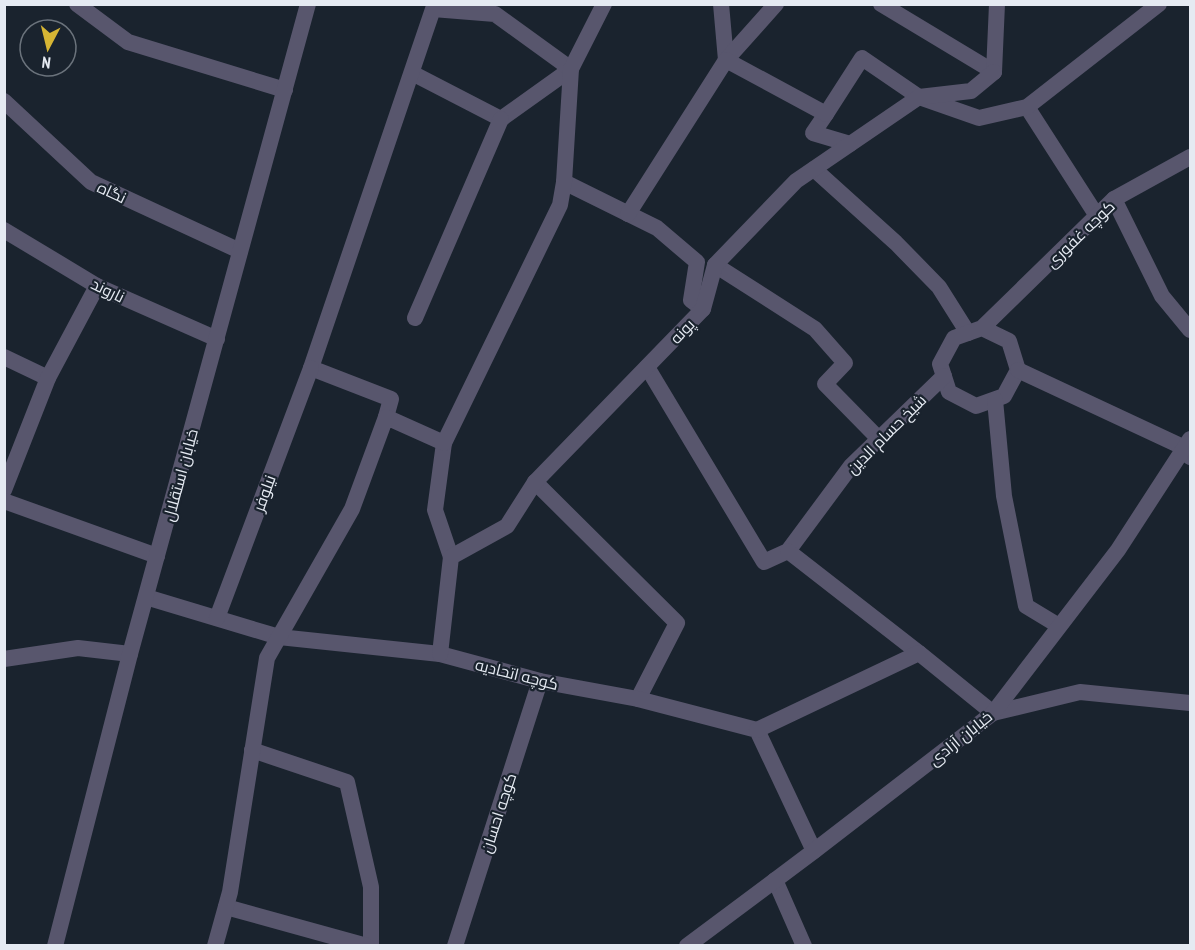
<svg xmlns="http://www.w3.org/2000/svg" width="1195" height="950" viewBox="0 0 1195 950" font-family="'PT Sans Narrow',Cairo,sans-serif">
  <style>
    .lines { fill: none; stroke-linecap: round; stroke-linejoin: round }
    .minor { stroke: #58566d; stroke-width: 16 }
    .tertiary { stroke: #58566d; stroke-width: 16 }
    .labels { text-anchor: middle; stroke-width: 4.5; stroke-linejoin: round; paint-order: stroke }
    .street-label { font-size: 16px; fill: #e5eaf2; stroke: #1a232e }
  </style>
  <rect width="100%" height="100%" fill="#1a232e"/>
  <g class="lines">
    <g class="minor">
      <polyline points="77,4 128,42 285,90"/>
      <polyline points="721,4 726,60"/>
      <polyline points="881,4 994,72"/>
      <polyline points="726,60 776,4"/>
      <polyline points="994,72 997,4"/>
      <polyline points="412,73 501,119 571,69"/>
      <polyline points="4,101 91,182 240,251"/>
      <polyline points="1027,107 1097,216"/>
      <polyline points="826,114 813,133 850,144"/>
      <polyline points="814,169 896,243 939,287 968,333"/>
      <polyline points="564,182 657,228 697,262 691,300 703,309"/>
      <polyline points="1114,199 1162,296 1190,330"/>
      <polyline points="628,214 726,60 826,114 862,58 919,97 979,118 1027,107 1159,4"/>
      <polyline points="4,230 97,286 217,339"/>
      <polyline points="715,265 815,329 845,363 825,384 879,439"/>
      <polyline points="415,318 501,119"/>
      <polyline points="982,328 1009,341 1018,370 1004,396 976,406 949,392 940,364 954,338 982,328 1114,199 1190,157"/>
      <polyline points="4,357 48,378"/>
      <polyline points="647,367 764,562 788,551 851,466 944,376"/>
      <polyline points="1018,370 1185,448 1190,457"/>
      <polyline points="995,400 1004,496 1026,606 1059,626"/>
      <polyline points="386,417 391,399 311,368 433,9 495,14 571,69"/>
      <polyline points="444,443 435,510 451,557"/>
      <polyline points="535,482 677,623 638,699"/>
      <polyline points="4,490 48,378 97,286"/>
      <polyline points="4,501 157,556"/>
      <polyline points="788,551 919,653"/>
      <polyline points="146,597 279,637 440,654 540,681 638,699 757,730 814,851"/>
      <polyline points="217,618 311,368"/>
      <polyline points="440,654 451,557 507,526 535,482 703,309 715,265 796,181 919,97 971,91 994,72"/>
      <polyline points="4,659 78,648 130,654"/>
      <polyline points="757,730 919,653 993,713 1080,692 1190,703"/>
      <polyline points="252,750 347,782 371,887 371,946"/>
      <polyline points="775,880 804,946"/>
      <polyline points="226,907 367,946"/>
      <polyline points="215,946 230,892 267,658 352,509 386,417 444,443 560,205 564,182 571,69 604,4"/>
      <polyline points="455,946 540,681"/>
    </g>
    <g class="tertiary">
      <polyline points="55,946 130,654 308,4"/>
      <polyline points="687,946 814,851 993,713 1118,550 1190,439"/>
    </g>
  </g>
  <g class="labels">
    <g class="street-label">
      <text transform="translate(112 192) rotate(25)" y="6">نگاه</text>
      <text transform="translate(1080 234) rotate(-44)" y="6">کوچه غفوری</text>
      <text transform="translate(108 290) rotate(26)" y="6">ناروند</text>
      <text transform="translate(682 331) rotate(-46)" y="6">پونه</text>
      <text transform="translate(886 434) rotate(-45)" y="6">شیخ حسام الدین</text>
      <text transform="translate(180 475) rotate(-75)" y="6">خیابان استقلال</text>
      <text transform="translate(264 493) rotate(-70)" y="6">نیلوفر</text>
      <text transform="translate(517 674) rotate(14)" y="6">کوچه اتحادیه</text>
      <text transform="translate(960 738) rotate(-39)" y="6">خیابان آزادی</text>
      <text transform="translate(498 813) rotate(-72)" y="6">کوچه احسان</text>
    </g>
  </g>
  <rect width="1195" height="950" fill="none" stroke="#e5eaf2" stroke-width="12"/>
  <g transform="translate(48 48) rotate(187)"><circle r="28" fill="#1a232e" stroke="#6b737c" stroke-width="1.5"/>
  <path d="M0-4.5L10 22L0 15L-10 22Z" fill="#d6b534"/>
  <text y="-9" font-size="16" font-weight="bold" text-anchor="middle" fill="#e5eaf2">N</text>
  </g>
</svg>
